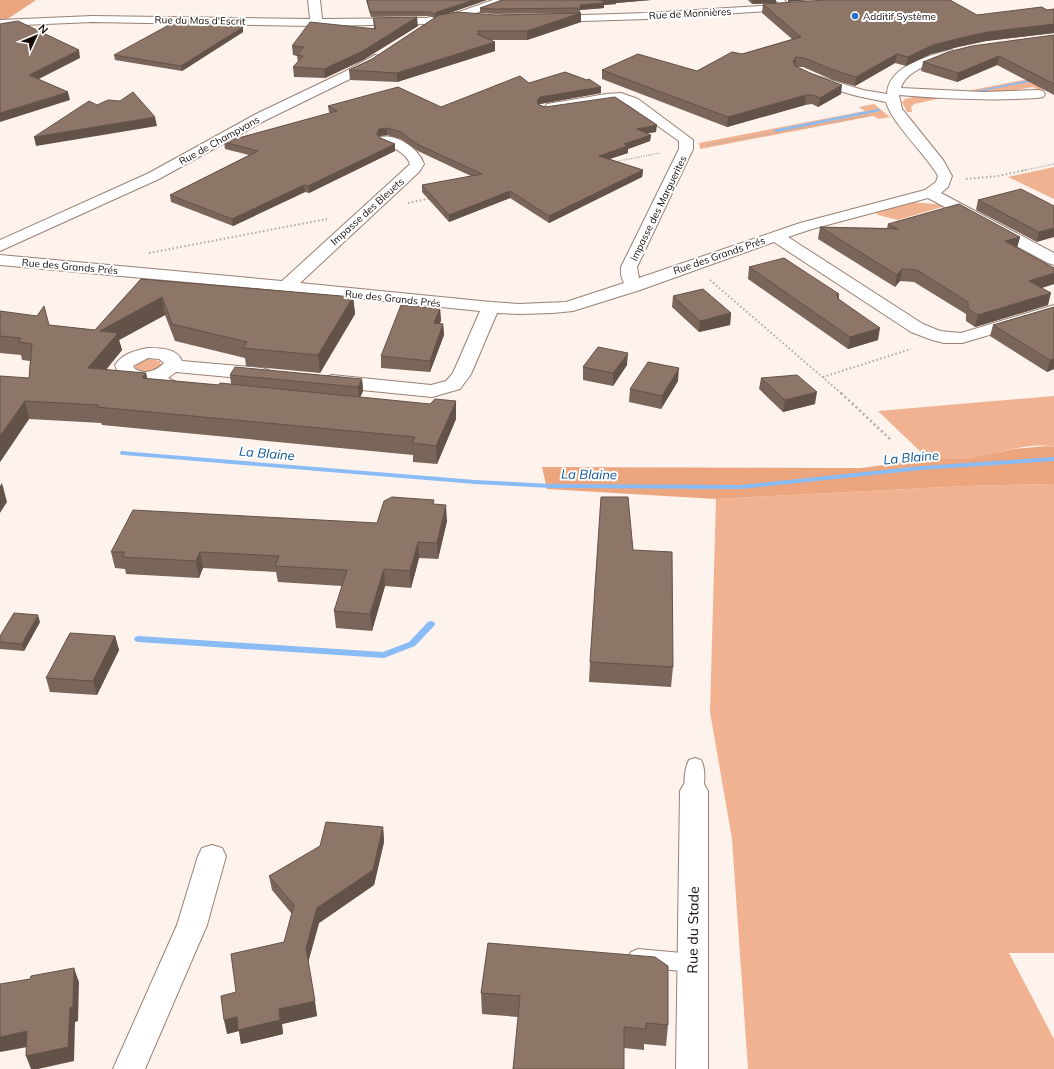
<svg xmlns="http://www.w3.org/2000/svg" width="1054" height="1069" viewBox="0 0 1054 1069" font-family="Mulish,sans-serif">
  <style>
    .green { fill: #f0b290 }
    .forest { fill: #eca67f }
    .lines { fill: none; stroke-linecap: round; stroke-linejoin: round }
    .stream { fill: #89bbf5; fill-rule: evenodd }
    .lane-casing { stroke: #998173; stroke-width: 2 }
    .street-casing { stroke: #998173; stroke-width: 2 }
    .secondary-casing { stroke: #998173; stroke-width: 2 }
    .path-far2 { stroke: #b2a7a2; stroke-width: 1.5; stroke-dasharray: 1 1.5; stroke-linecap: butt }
    .path-far1 { stroke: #b2a7a2; stroke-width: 2; stroke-dasharray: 1.5 2.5; stroke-linecap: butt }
    .path { stroke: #b2a7a2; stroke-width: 2.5; stroke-dasharray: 2 3; stroke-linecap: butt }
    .lane { fill: #fff; fill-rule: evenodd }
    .street { fill: #fff; fill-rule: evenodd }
    .secondary { fill: #fff; fill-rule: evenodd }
    .wall { fill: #796559 }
    .shaded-wall { fill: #635248 }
    .building { fill: #8d7567; stroke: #635248 }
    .poi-dot { fill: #2171c0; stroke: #fff; stroke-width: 1.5 }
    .labels { text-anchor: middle; stroke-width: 4; stroke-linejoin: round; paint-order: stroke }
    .far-street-label { font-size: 10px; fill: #130a06; stroke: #fff }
    .far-poi-label { font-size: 10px; fill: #130a06; stroke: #fff; text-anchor: start }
    .water-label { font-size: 13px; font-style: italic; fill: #0c5598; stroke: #fff }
    .near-street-label { font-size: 14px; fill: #130a06; stroke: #fff }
  </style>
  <rect width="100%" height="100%" fill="#fdf2ec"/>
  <g class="green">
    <polygon points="1054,74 1051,88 1039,90 1033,87 999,93 957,93"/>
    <polygon points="914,97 946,97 914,104 911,107 912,112 907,112 902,102 905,99"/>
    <polygon points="874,104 890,117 879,119 873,116 700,149 699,143 865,111 859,107"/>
    <polygon points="1054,167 1054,199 1008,177"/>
    <polygon points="912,202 944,205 1023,247 1017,249 942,207 898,220 878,215 876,212"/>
    <path d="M149,359L160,361L161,365C154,372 143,374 136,369L135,367L138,363Z"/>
    <path d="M1054,396V447C1029,441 994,455 968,459C955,461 941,459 928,459L878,411Z"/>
    <polygon points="1054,484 1054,953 1009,953 1054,1039 1054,1069 748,1069 732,839 710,712 716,499 966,486"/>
  </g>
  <g class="forest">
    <polygon points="0,0 36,0 3,22 0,22"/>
    <polygon points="1047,446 1054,447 1054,484 966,486 716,499 547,489 542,467 861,468 928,459 967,459 1014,449"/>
  </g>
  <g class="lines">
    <g class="stream">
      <polygon points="1054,75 1054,77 972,93 970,92"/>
      <polygon points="878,109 880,110 880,111 776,132 773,130"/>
      <polygon points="121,451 475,480 551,484 741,485 921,466 1054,457 1054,461 921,470 741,489 551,488 475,484 124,455 121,455 120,453"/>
      <polygon points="431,621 434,622 435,624 434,626 415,646 384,658 138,642 135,641 134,639 135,637 138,636 383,652 409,642 428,622"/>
    </g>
    <g class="lane-casing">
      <g id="lane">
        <polygon points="775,0 784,0 791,7 787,9"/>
        <path d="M695,758L701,760C706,769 705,787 701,796L694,798L687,796C683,787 684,769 689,760Z"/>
        <polygon points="638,949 693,954 700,957 703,963 700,969 693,972 638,967 631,964 628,958 631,952"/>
      </g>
    </g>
    <g class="street-casing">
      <g id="street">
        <polygon points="308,0 320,0 322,19 429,18 433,19 435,21 433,23 429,24 315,26 92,22 0,26 0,20 92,16 310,19"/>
        <polygon points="493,0 510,0 508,2 461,18 453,18 451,16 453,14"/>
        <polygon points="792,4 796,5 798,7 796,9 647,19 551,22 547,21 545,19 547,17 551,16 647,13"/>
        <path d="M950,50L954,51L956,54L954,57C938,61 906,69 901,88L984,92L1038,90L1043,91L1045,94L1043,97L1038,98C992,101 946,99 899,95L902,109L943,160L952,176L948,187L941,193L1054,253V265L1048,263L928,198L812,229L788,237L923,324L940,331L961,333L1054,305V316L962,343H944L932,340L911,332L774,242L640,290L573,311L553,313L519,314L497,313L471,374L460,389L432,397L332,387L325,385L323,381L325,377L332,375L431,385L446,381L453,373L480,311L286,291L0,265V255L282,281L408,166L410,164C406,152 392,147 381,143L379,140L381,137C397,133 419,149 424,164L419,172L300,283L491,302L519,304L566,302L624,283L621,275V267L679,149V141L628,105L619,101L552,111L547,110L545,107L547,104L606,94L621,93L638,99L693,140V149L637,267L639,278L800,223L925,190L936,182L938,176C925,153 892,124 886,102L857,96L809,82L808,79L809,76L814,75L863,90L887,94C888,66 928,56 950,50Z"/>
        <path d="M148,348C160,348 177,348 182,361L262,368L269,370L271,374L269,378L262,380L176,372L168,378L178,383L192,386L195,390L192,394L185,396L169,393L158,388L151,383H138L119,376L115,365C123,353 134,351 148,348ZM148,358L159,359L164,363C156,371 145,375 135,369L133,366Z"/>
        <polygon points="694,781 704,784 708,791 708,1069 676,1069 680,791 684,784"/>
        <polygon points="212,845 222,848 226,856 207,925 145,1069 113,1069 177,925 198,856 202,848"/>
      </g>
    </g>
    <g class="secondary-casing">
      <g id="secondary">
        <path d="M433,16L444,17L449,21C443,29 429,29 422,21L424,19Z"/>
        <polygon points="375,55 379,56 381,59 379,62 352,78 266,120 159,179 0,251 0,240 149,173 256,114 344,72"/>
      </g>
    </g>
    <g class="path-far2">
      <polyline points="707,145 871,115"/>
      <polyline points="614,162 660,153"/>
      <polyline points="1021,171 1054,164"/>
    </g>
    <g class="path-far1">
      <polyline points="966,179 998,176 1026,170"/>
      <polyline points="408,203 431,198"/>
      <polyline points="149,253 327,219"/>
      <polyline points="710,280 842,394"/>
      <polyline points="823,377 911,349"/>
    </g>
    <polyline class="path" points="841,393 890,439"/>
    <use href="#lane" class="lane"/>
    <use href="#street" class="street"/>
    <use href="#secondary" class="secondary"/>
  </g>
  <g class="wall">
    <polygon points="366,0 487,0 446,14 496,15 581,13 581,22 527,40 492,40 495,51 397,82 350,80 349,70 372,59 434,18 429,16 371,17"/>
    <polygon points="502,0 651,0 616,3 616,4 604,5 604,8 580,10 580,13 496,14 480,13 480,8"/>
    <polygon points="748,0 776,0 776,3 752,4"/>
    <polygon points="763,4 977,15 1054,9 1054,33 986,41 958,47 931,54 906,66 895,63 855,86 833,80 803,67 796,67 841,94 818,107 812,104 805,105 727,127 602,79 602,70 697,71 742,54 792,39 762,13"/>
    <polygon points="373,18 418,26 363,60 325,78 294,77 293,67 298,62 297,56 293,55 292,46 374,28"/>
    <polygon points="243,32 182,71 115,60 114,55"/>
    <polygon points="1054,35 1054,95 997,65 957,82 921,71 923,62"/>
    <polygon points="529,83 601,87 601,93 540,104 539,105 656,132 647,133 651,135 650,141 628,149 628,153 610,159 643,170 642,177 549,223 510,198 449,222 422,192 422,185 471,176 418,151 401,139 387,135 380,136 379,137 395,144 395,151 309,193 305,192 233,226 171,202 170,195 249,155 225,149 224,142 330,113 329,112 328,106 441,107"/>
    <polygon points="978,200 1054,206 1037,242 976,210"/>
    <polygon points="888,224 1020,237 1017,247 1054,284 1041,288 1048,305 975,327 966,321 966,314 914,282 900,281 895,287 818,239 820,227 887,228"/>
    <polygon points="749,267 839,294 839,300 878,340 848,349 748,279"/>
    <polygon points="141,279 353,297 355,314 320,373 246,366 245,358 175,341 165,315 119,340 122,350 106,370 146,373 147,379 219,385 231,384 230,375 362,379 363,391 360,397 456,419 437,464 413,462 413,455 102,425 101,423 29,419 0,462 29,378 30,361 22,360 21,355 0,353 0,311 49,325 95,330"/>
    <polygon points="673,296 731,313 730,325 699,332 672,307"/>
    <polygon points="1054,307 1054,369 1047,372 990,336 993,325"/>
    <polygon points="440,309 441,321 439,323 443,324 444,335 430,372 381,368 381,356"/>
    <polygon points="627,365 613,386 583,380 583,367"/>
    <polygon points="761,378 815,404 783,412 759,389"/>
    <polygon points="678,381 661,409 629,402 630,389"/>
    <polygon points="434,504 447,521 438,559 419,558 411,588 385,586 372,631 336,628 334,611 342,586 278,582 276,572 203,568 199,578 126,574 125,569 115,568 111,552 377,523"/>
    <polygon points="633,550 673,667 671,687 589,682 590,662"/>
    <polygon points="40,622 24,651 0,649 0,636"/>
    <polygon points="115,636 119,650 97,695 50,692 46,678"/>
    <polygon points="383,827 384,842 374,885 319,923 308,962 317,1016 282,1024 283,1034 241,1044 239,1031 227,1034 236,992 284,942 292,914 272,890 269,876"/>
    <polygon points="488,943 668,1025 666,1046 644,1044 644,1050 624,1048 518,1017 482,1014 481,993"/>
  </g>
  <g class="shaded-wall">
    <polygon points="474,0 487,0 438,17 435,19 435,14 437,12"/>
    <polygon points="602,0 651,0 616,3 616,4 604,5 604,8 580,10 580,5"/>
    <polygon points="753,0 776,0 776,3 752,4"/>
    <polygon points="788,0 812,0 788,2"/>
    <polygon points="581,13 581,22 527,40 527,31"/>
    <polygon points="417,17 418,26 363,60 325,78 324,69"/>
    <polygon points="1054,24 1054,33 986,41 958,47 931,54 906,66 908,57 933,45 960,38 988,32"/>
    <polygon points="243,27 243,32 182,71 181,66"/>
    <polygon points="495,42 495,51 397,82 397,73"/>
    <polygon points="79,50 80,58 31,83 29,75"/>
    <polygon points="897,54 895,63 855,86 856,77"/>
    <polygon points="999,56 997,65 957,82 958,73"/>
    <polygon points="796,57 795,67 793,61"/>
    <polygon points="842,85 841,94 818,107 820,98"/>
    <polygon points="601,87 601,93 540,104 537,107 537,101 540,97"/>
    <polygon points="68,92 70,100 0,122 0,113"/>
    <polygon points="806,95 805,105 727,127 728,117"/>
    <polygon points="155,117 157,126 36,146 34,137"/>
    <polygon points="657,125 656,132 636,135 637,129"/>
    <polygon points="387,128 387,135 380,136 378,141 377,134 379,129"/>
    <polygon points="651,135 650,141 628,149 628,153 599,162 599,156 624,144"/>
    <polygon points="395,144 395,151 309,193 308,186"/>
    <polygon points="643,170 642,177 549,223 549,216"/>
    <polygon points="304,185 305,192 233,226 232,219"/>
    <polygon points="510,191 510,198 449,222 449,215"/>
    <polygon points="1054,228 1054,237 1037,242 1039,232"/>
    <polygon points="1020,237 1017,248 1005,241"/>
    <polygon points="902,269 900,281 895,287 897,275"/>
    <polygon points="1054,273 1054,284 1026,293 1029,281"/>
    <polygon points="1051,293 1048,305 975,327 978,315"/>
    <polygon points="162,297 165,315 119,340 122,350 92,386 88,368 100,331"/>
    <polygon points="353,297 355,314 320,373 318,355"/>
    <polygon points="440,309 441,321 434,334 434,323"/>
    <polygon points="731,313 730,325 699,332 700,321"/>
    <polygon points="443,324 444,335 430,372 430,361"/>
    <polygon points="880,328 878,340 848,349 850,337"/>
    <polygon points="628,353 627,365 613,386 613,373"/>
    <polygon points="1054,359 1054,369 1047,372 1050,360"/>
    <polygon points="679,368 678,381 661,409 662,396"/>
    <polygon points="146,373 150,391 142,378"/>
    <polygon points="362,379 363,391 359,400 358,387"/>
    <polygon points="817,392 815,404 783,412 785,400"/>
    <polygon points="25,401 29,419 0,462 0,436"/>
    <polygon points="456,401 456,419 437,464 436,446"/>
    <polygon points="2,483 7,502 0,513 0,486"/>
    <polygon points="446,505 447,521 438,559 437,543"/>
    <polygon points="418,542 419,558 411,588 410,571"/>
    <polygon points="200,552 203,568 199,578 196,561"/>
    <polygon points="384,569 385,586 372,631 370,614"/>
    <polygon points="38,615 40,622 24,651 22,644"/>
    <polygon points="115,636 119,650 97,695 93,681"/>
    <polygon points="383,827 384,842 374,885 319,923 308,963 306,948 317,908"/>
    <polygon points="74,968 79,982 78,1021 75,1022 74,1061 38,1069 31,1069 26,1056 70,1008"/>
    <polygon points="315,1001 317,1016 282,1024 283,1034 241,1044 239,1031 227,1034 224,1020 237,1017 279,1009"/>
    <polygon points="27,1031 33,1046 0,1052 0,1037"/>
  </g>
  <g class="building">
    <polygon points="367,0 474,0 437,12 435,14 429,12 370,12"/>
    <polygon points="502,0 602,0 601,0 604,3 580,5 581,8 496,9 480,8"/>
    <polygon points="826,0 950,0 977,15 1042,7 1047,10 1054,9 1054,24 988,32 960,38 933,45 908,57 897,54 856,77 834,70 804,58 796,57 793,61 795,66 817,76 842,85 820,98 813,95 806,95 728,117 602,70 638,54 697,71 732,52 742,54 801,37 763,4"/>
    <polygon points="457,12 496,15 581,13 527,31 477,31 480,34 477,34 495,42 397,73 349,70 372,59 439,15"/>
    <polygon points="417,17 363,51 324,69 293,67 303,56 297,55 304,47 292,46 310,22 376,29 373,18"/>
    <polygon points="178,20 198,21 243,27 181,66 114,55"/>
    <polygon points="18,21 79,50 29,75 68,92 0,113 0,24"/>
    <polygon points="1054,35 1054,84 999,56 958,73 923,62 948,52 972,46"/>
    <polygon points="565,72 587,80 589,79 601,87 540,97 537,101 539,105 545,107 615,97 657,125 637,129 651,135 624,144 628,146 599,156 643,170 549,216 510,191 449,215 422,185 482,174 417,144 401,132 387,128 379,129 377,134 380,138 395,144 308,186 304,185 232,219 170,195 258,151 224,142 337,111 328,106 398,87 441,107 520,76 529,83"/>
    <polygon points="133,92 155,117 34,137 89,101 97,105 108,100 120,101"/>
    <polygon points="1021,189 1054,206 1054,228 1039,232 978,200"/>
    <polygon points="959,204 1020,237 1005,241 1054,268 1054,273 1029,281 1051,293 978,315 968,309 968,302 917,270 902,269 897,275 820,227 898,229 888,224"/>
    <polygon points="784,258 839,294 836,295 839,297 837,298 880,328 850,337 749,267"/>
    <polygon points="141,279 353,297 318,355 243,348 247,342 172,324 162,297 100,331 118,333 88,368 146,373 142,378 219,385 220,383 430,404 435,399 456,401 436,446 412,443 415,437 97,407 99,405 25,401 0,436 0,376 29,378 32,344 18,342 21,338 0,336 0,311 37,316 44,306 49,325 95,330"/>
    <polygon points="703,289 731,313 700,321 673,296"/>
    <polygon points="401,305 440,309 434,323 443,324 430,361 381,356"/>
    <polygon points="1054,307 1054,359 1050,360 993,325"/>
    <polygon points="598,347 628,353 613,373 583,367"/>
    <polygon points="648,362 679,368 662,396 630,389"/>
    <polygon points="235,367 362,379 358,387 230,375"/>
    <polygon points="797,375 817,392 785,400 761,378"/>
    <polygon points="392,497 434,500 433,504 446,505 437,543 418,542 410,571 384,569 370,614 334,611 347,570 275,566 279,556 200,552 196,561 122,557 125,552 111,552 133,510 377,523 384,501"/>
    <polygon points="601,497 628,497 633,550 672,552 673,667 590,662"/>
    <polygon points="14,613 38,615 22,644 0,642 0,636"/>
    <polygon points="70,633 115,636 93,681 46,678"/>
    <polygon points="326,822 383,827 373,870 317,908 306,948 315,1001 279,1009 280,1020 238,1030 237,1017 224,1020 221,996 236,992 231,954 284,942 294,905 269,876 320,846"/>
    <polygon points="488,943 655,957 668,966 668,1025 646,1023 646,1029 624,1027 624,1069 513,1069 520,996 481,993"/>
    <polygon points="74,968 73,1007 70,1008 68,1047 26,1056 27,1031 0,1037 0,984 30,979 31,976"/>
  </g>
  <circle class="poi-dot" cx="855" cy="16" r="4"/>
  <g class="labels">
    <g class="far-street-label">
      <text transform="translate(690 13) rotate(-3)" y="4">Rue de Monnières</text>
      <text transform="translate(200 20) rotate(1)" y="4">Rue du Mas d'Escrit</text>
      <text transform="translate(219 140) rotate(-29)" y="4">Rue de Champvans</text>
      <text transform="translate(658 208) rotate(-64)" y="4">Impasse des Marguerites</text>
      <text transform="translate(367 211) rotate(-42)" y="4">Impasse des Bleuets</text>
      <text transform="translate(719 255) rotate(-19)" y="4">Rue des Grands Prés</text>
      <text transform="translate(70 266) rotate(5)" y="4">Rue des Grands Prés</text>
      <text transform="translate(393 298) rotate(6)" y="4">Rue des Grands Prés</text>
    </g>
    <g class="far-poi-label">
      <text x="863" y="20">Additif Système</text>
    </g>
    <g class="water-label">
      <text transform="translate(267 453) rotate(5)" y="5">La Blaine</text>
      <text transform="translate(911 457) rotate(-5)" y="5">La Blaine</text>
      <text transform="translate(589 474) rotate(1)" y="5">La Blaine</text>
    </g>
    <g class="near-street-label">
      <text transform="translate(693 930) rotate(-89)" y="5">Rue du Stade</text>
    </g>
  </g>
  <g transform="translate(36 36) rotate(46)" stroke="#ffffff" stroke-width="3" paint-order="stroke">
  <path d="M0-3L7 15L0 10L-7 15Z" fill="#130a06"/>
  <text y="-6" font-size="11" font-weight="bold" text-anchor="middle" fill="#130a06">N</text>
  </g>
</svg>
